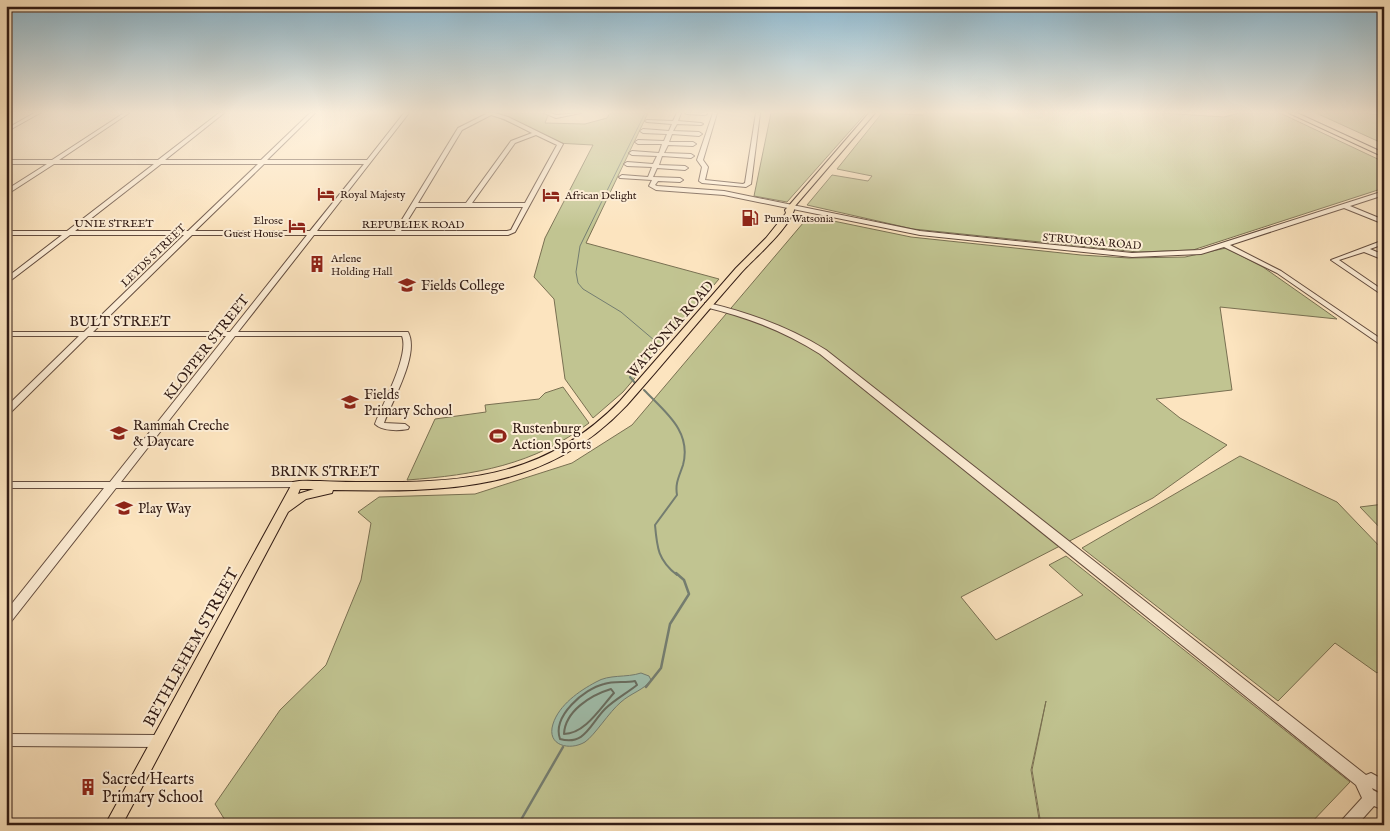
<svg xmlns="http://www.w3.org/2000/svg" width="1390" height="831" viewBox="0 0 1390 831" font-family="'IM FELL English',serif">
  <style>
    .green { fill: #c1c491; stroke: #797052 }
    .water { fill: #a0bfad; stroke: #747d70 }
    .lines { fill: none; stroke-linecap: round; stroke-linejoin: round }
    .shore { stroke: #686d60; stroke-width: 2 }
    .stream-far2 { stroke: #747d70; stroke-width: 1 }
    .stream-far1 { stroke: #747d70; stroke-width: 2 }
    .stream { stroke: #747d70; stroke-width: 2.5 }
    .minor-casing { stroke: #644d3f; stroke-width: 2 }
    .major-casing { stroke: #311b14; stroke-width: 2 }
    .minor { fill: #fdedd5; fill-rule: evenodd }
    .major { fill: #fce4bf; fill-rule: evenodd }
    .labels { text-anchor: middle; stroke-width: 4; stroke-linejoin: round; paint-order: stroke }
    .far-poi-label { font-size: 11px; fill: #311b14; stroke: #fdedd5; text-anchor: start }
    .far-street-label { font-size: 11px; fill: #311b14; stroke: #fdedd5 }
    .poi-label { font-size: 14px; fill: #311b14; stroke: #fdedd5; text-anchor: start }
    .street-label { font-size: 14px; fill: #311b14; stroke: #fdedd5 }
    .near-street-label { font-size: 16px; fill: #311b14; stroke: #fdedd5 }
    .near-poi-label { font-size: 16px; fill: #311b14; stroke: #fdedd5; text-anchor: start }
  </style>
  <rect width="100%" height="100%" fill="#fce4bf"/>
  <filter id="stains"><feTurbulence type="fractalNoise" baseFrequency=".004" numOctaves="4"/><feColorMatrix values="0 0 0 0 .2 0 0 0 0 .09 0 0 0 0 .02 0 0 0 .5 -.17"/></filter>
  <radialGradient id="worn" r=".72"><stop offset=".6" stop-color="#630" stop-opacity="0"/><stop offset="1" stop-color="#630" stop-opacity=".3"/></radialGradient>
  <g class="green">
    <polygon points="488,113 549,113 545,123 585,124 607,118 610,113 648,113 586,243 719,279 623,392 593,418 565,379 554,299 534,277 545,238 593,145 556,143"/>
    <polygon points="771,113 866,113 787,202 754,196"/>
    <polygon points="882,113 923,115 924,113 1162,113 1224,117 1239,113 1280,113 1384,162 1384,188 1193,250 1138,252 913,229 807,205 832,175 868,181 872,176 837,169"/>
    <polygon points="1316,113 1365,113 1384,116 1384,144"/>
    <polygon points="809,216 911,237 1081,255 1129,258 1185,257 1226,248 1263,267 1337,319 1220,307 1232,390 1156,399 1180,418 1227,445 1153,498 961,597 996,640 1083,595 1049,565 1066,556 1350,782 1309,825 1041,825 1032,770 1046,701 1031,770 1040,825 228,825 215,804 280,710 326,665 361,580 371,523 358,512 379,497 475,494 572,463 632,425"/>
    <path d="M563,387L589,423C534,465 475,475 407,480L435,419L486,412L485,405L539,399L545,393Z"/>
    <polygon points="1240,456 1337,502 1384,551 1384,666 1377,673 1335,643 1278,701 1082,548"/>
    <polygon points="1384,504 1384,532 1360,507"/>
  </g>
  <path class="water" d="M641,673L649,676L651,680C644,690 631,693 621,702C609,712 595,735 585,742C570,751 546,746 553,724C559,705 579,691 596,682C609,674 626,678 641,673Z"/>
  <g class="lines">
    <g class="shore">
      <path d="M635,681L637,685C627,693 614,700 605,709C590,724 585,746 560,739C552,716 584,689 604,684C614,681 625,683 635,681Z"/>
      <path d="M611,689L614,693C601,707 585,734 564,734C565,711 591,695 611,689Z"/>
    </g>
    <polyline class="stream-far2" points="630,378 631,373 654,345 654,340 621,312 583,289 578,283 576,272 580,246 645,113"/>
    <g class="stream-far1">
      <polyline points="630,377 635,383"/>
      <path d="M644,390C665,412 692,431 683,465C679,477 675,483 677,495L655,525C657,548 658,560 677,575"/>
    </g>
    <g class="stream">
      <polyline points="646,687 661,668 670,624 689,594 684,580 676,573"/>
      <polyline points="518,825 563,747"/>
    </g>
    <g class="minor-casing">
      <g id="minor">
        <polygon points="34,113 40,113 6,132 6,129"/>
        <path d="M124,113H129L59,160H158L219,113H224L165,160H261L310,113H315L267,160H367L404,113H409L317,231H395L458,128L486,114L485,113H494L508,117L563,144L515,232L508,235H314L238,332H408C420,354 392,401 384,423L405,424L409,427L408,429C398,431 382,431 375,424C382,405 410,355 402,336H235L121,482H297L300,483L302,485L300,487L116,488L10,623L6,625V611L104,488H6V482H110L226,336H88L9,414L6,415V407L79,336H6V332H84L184,235H70L6,284V278L62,235H6V231H67L154,164H54L6,195V190L47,164H6V160H52ZM491,115L504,119L532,133L511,141L466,203H418L462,130ZM536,135L557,145L525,203H472L515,143ZM161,164H258L188,231H75ZM264,164H364L310,231H195ZM416,207H523L511,230L507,231H401ZM192,235H307L230,332H93Z"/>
        <polygon points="544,113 550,113 556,115 581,113 556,118"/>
        <polygon points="677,113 681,113 678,121 701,123 703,124 701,125 677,124 673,131 699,132 702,134 699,136 672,134 669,142 693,142 696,144 693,146 668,145 664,153 691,154 694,156 691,158 662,156 659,165 685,166 688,168 685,170 657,168 653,177 680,178 683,180 680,182 658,181 655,185 657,186 724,191 920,231 1132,253 1200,250 1384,191 1384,195 1350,206 1384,220 1384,224 1344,208 1230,245 1281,271 1384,341 1384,347 1277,273 1224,247 1201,254 1132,257 920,235 724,195 656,190 649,186 652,180 620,178 619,177 622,175 648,177 652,167 627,166 624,164 627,162 653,164 657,156 632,155 629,153 632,151 659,153 662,144 638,144 635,142 638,140 664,141 667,134 643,133 640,131 643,129 669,131 672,124 647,122 645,121 647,120 673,121"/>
        <polygon points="685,113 707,113 707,114 705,115 687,114"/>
        <polygon points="713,113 717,113 703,160 708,167 705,180 743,184 745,183 756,113 760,113 751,184 746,187 702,183 699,181 702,167 697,160"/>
        <polygon points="1384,240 1384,244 1370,249 1384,255 1384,260 1364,252 1339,260 1384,291 1384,296 1331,260"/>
        <path d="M705,303H708C750,313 789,327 826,350L1366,775L1371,773L1384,780V794L1372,788L1373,790L1384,796V810L1374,806L1357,825H1340L1342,820L1362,798L1356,785L820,354C784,331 747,317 705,307Z"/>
        <polygon points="6,734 158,735 163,737 164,741 163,745 158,747 6,746"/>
      </g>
    </g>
    <g class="major-casing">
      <g id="major">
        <path d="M869,113H875L795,206C792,227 754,258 740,274C702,317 665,362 627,405C544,493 446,492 333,490L332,493L306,499L288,512L122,825H105L293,482C301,480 311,481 320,481C337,482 355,482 373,482C471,483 548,475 620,401L736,268L766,238L786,213L785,210L786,209ZM300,489H314L298,494Z"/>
        <polygon points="1289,113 1297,113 1384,153 1384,157"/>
      </g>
    </g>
    <use href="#minor" class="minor"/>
    <use href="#major" class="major"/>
  </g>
  <linearGradient id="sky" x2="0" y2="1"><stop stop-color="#8bb8d0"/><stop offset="0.49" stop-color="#fef3e2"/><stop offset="1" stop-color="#fef3e2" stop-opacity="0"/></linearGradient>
  <rect width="1390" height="229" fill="url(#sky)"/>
  <defs>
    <g id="hotel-bare" transform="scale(1.35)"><path d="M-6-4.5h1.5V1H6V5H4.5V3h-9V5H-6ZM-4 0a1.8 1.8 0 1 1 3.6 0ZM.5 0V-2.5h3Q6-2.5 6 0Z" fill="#8f2418" stroke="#fdedd5" stroke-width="2.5" paint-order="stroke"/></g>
    <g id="fuel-bare" transform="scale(1.35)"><path d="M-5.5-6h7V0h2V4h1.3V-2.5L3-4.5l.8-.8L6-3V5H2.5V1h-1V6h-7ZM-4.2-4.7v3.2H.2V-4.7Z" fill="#8f2418" stroke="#fdedd5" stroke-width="2.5" paint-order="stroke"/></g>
    <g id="building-bare" transform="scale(1.35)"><path d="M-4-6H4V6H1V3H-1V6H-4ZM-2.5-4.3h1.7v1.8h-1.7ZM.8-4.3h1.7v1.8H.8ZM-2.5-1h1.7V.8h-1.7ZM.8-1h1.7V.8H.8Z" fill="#8f2418" stroke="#fdedd5" stroke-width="2.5" paint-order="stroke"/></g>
    <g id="university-bare" transform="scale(1.35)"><path d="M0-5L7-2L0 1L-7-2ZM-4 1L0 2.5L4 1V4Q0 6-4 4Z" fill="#8f2418" stroke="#fdedd5" stroke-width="2.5" paint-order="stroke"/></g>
    <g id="school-bare" transform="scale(1.35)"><path d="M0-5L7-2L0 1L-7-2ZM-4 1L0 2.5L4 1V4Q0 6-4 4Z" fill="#8f2418" stroke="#fdedd5" stroke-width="2.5" paint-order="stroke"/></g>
    <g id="stadium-bare" transform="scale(1.35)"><path d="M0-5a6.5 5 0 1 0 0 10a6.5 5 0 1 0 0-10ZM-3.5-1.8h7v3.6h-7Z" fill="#8f2418" stroke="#fdedd5" stroke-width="2.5" paint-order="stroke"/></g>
  </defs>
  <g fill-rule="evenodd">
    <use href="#hotel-bare" x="326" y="194"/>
    <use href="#hotel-bare" x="551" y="195"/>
    <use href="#fuel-bare" x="750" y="218"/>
    <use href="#hotel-bare" x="297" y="226"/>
    <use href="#building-bare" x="317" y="264"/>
    <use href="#university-bare" x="407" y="285"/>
    <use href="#school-bare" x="350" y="402"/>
    <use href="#school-bare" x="119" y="433"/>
    <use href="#stadium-bare" x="498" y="436"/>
    <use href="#school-bare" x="124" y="508"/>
    <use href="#building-bare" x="88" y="787"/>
  </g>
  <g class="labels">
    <g class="far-poi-label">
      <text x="340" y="198">Royal Majesty</text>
      <text x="565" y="199">African Delight</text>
      <text x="764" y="222">Puma Watsonia</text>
      <text x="283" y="224" text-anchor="end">Elrose<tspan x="283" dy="13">Guest House</tspan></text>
      <text x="331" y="262">Arlene<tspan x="331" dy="13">Holding Hall</tspan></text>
    </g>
    <g class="far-street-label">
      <text x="114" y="227">UNIE STREET</text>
      <text x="413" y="228">REPUBLIEK ROAD</text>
      <text transform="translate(1092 241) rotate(5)" y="4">STRUMOSA ROAD</text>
      <text transform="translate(153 255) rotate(-44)" y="4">LEYDS STREET</text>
    </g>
    <g class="poi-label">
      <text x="421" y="290">Fields College</text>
      <text x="364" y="399">Fields<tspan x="364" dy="16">Primary School</tspan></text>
      <text x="133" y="430">Rammah Creche<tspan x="133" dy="16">&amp; Daycare</tspan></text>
      <text x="512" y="433">Rustenburg<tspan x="512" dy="16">Action Sports</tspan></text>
      <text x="138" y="513">Play Way</text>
    </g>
    <g class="street-label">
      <text x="120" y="326">BULT STREET</text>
      <text transform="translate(670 329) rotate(-49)" y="5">WATSONIA ROAD</text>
      <text transform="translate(206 347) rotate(-52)" y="5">KLOPPER STREET</text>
      <text x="325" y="476">BRINK STREET</text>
    </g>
    <g class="near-street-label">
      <text transform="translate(190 647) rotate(-61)" y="6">BETHLEHEM STREET</text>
    </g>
    <g class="near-poi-label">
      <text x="102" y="784">Sacred Hearts<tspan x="102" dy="18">Primary School</tspan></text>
    </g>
  </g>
  <rect width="1390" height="831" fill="none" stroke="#fce4bf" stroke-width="25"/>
  <rect x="8" y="8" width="1375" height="816" fill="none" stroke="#311b14" stroke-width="2.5"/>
  <rect x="12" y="12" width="1365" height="806" fill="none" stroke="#311b14"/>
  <rect width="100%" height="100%" filter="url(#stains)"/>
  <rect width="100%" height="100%" fill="url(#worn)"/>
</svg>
